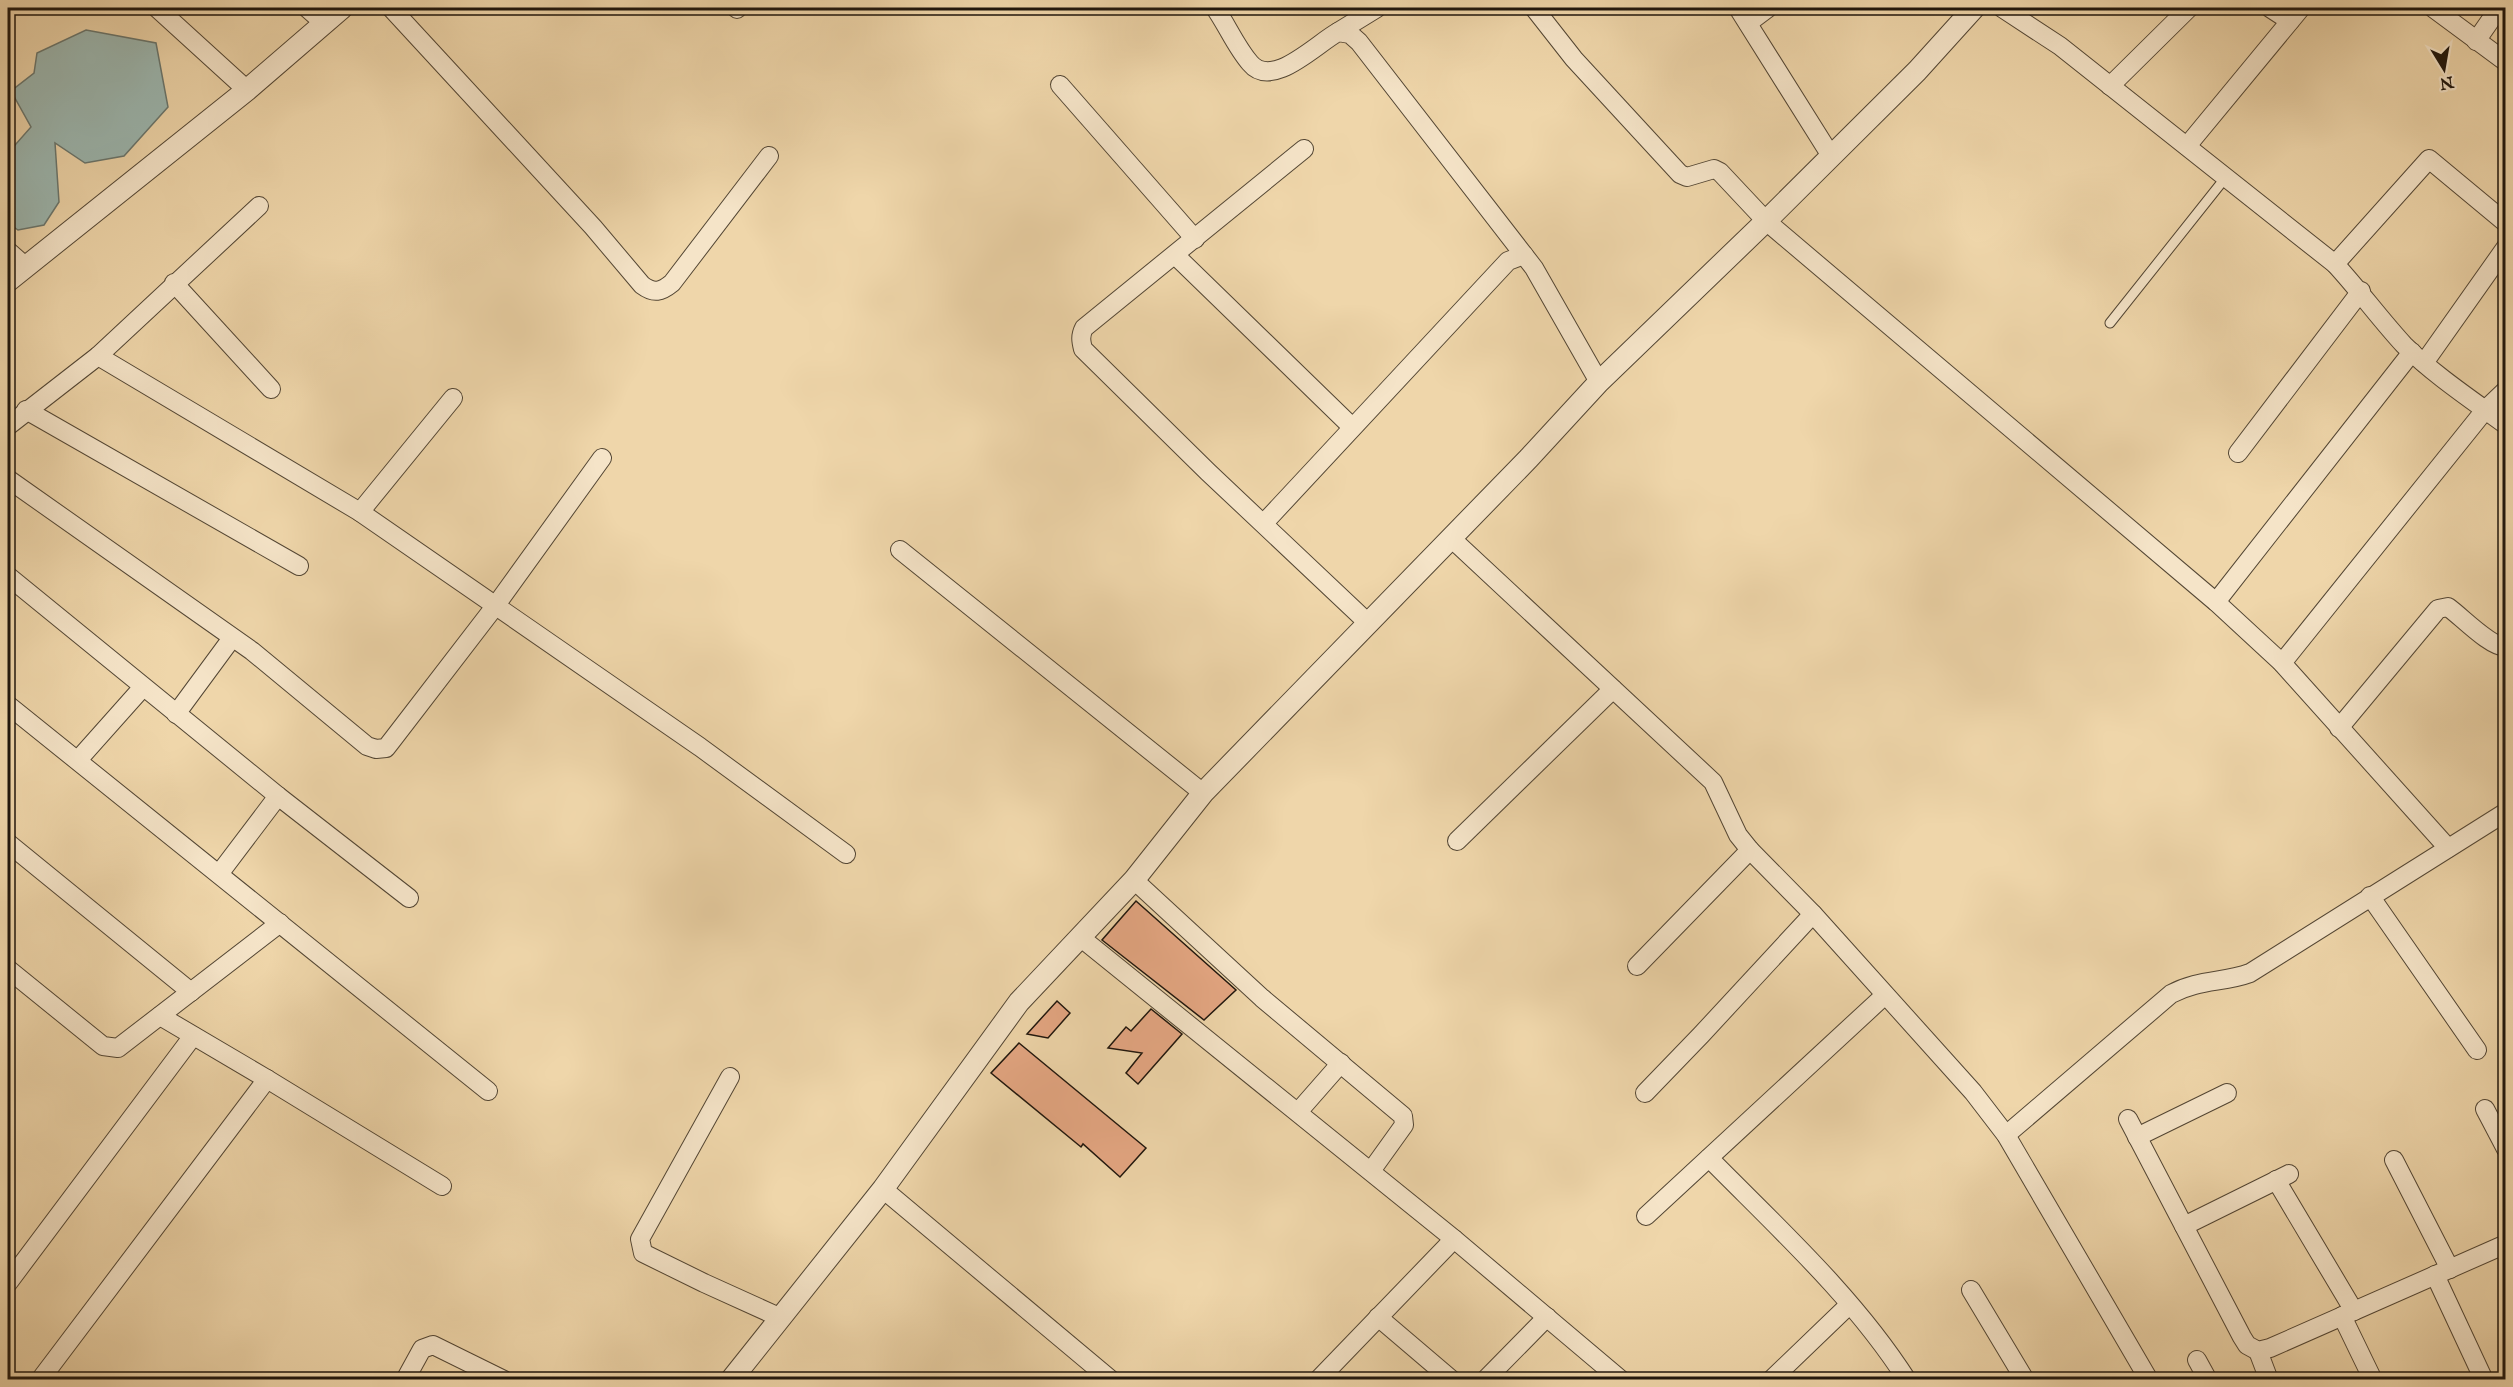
<svg xmlns="http://www.w3.org/2000/svg" width="2513" height="1387" viewBox="0 0 2513 1387" font-family="'IM FELL English',serif">
  <style>
    .water { fill: #9cb7b0; stroke: #6a776f; stroke-width: 1.5 }
    .building { fill: #e5a783; stroke: #1f160d; stroke-width: 1.5 }
    .lines { fill: none; stroke-linecap: round; stroke-linejoin: round }
    .service-casing { stroke: #534634; stroke-width: 11 }
    .minor-casing { stroke: #534634; stroke-width: 20 }
    .tertiary-casing { stroke: #534634; stroke-width: 23 }
    .service { stroke: #f5e4c8; stroke-width: 9 }
    .minor { stroke: #f5e4c8; stroke-width: 18 }
    .tertiary { stroke: #f5e4c8; stroke-width: 21 }
  </style>
  <rect width="100%" height="100%" fill="#efd6aa"/>
  <filter id="stains"><feTurbulence type="fractalNoise" baseFrequency=".00333" numOctaves="4"/><feColorMatrix values="0 0 0 0 .2 0 0 0 0 .09 0 0 0 0 .02 0 0 0 .5 -.17"/></filter>
  <radialGradient id="worn" r=".72"><stop offset=".6" stop-color="#630" stop-opacity="0"/><stop offset="1" stop-color="#630" stop-opacity=".3"/></radialGradient>
  <polygon class="water" points="86,30 156,43 168,107 124,156 85,163 55,143 59,202 44,225 18,230 8,223 8,153 31,127 11,91 34,73 37,53"/>
  <g class="building">
    <polygon points="1136,901 1236,990 1204,1020 1102,940"/>
    <polygon points="1057,1001 1070,1013 1048,1038 1027,1034"/>
    <polygon points="1151,1009 1182,1034 1138,1084 1126,1073 1142,1053 1108,1048 1126,1027 1131,1031"/>
    <polygon points="1019,1043 1146,1148 1120,1177 1083,1144 1081,1147 991,1073"/>
  </g>
  <g class="lines">
    <g class="service-casing">
      <polyline id="service" points="2110,323 2226,177"/>
    </g>
    <g class="minor-casing">
      <g id="minor">
        <polyline points="157,8 247,90"/>
        <polyline points="307,8 324,23"/>
        <path d="M391,8L593,227L642,285C654,294 661,292 672,283L769,156"/>
        <polyline points="736,8 737,9"/>
        <path d="M1215,8C1227,25 1236,47 1250,63C1272,90 1316,44 1338,32L1350,34L1359,42L1534,268L1599,382"/>
        <polyline points="1534,8 1574,59 1680,174 1687,177 1714,169 1720,172 1766,221 2216,602 2282,663 2448,848"/>
        <polyline points="1738,8 1831,156"/>
        <path d="M2002,8L2060,46L2335,264C2359,290 2380,319 2404,345C2434,375 2472,400 2506,425"/>
        <polyline points="2270,8 2290,21"/>
        <polyline points="2433,8 2506,62"/>
        <polyline points="1748,23 1768,8"/>
        <polyline points="1338,32 1377,8"/>
        <polyline points="2476,41 2499,8"/>
        <polyline points="1060,85 1195,239"/>
        <polyline points="2110,86 2189,8"/>
        <polyline points="2187,146 2301,8"/>
        <path d="M1304,149L1084,328C1080,336 1081,341 1083,349L1208,472L1367,622"/>
        <polyline points="8,251 25,266"/>
        <polyline points="1175,255 1352,427"/>
        <polyline points="2335,264 2429,159 2506,223"/>
        <polyline points="174,283 271,389"/>
        <polyline points="98,356 360,512 700,747 846,854"/>
        <polyline points="2424,363 2506,247"/>
        <polyline points="26,410 299,566"/>
        <polyline points="8,426 98,356 259,206"/>
        <polyline points="2238,453 2361,291"/>
        <polyline points="8,479 252,651 367,746 376,749 386,748 393,739 496,605 602,458"/>
        <polyline points="360,512 453,398"/>
        <polyline points="1264,523 1508,261 1524,255"/>
        <polyline points="1451,538 1713,782 1738,835 1750,850 1813,914 1973,1092 2006,1135 2149,1380"/>
        <polyline points="900,550 1203,793"/>
        <polyline points="8,576 278,796 409,898"/>
        <polyline points="2216,602 2412,352"/>
        <polyline points="2282,663 2485,410 2506,390"/>
        <polyline points="8,705 488,1091"/>
        <polyline points="176,714 232,638"/>
        <path d="M2339,728L2438,609L2448,607C2462,617 2490,647 2506,647"/>
        <polyline points="78,760 143,687"/>
        <polyline points="1457,841 1613,689"/>
        <polyline points="8,843 191,992"/>
        <polyline points="219,874 278,796"/>
        <polyline points="1134,880 1262,998 1403,1116 1404,1125 1371,1171"/>
        <polyline points="2370,896 2477,1050"/>
        <polyline points="1080,937 1454,1239 1621,1380"/>
        <polyline points="1637,966 1750,850"/>
        <polyline points="8,969 103,1046 118,1048 280,923"/>
        <polyline points="160,1016 267,1079 442,1186"/>
        <polyline points="730,1077 640,1239 643,1253 704,1283 779,1317"/>
        <polyline points="1645,1093 1701,1035 1813,914"/>
        <polyline points="2485,1109 2506,1149"/>
        <polyline points="1298,1112 1341,1063"/>
        <polyline points="2128,1119 2242,1337 2247,1345 2258,1351 2270,1348 2506,1244"/>
        <path d="M2006,1135L2171,994C2199,979 2223,983 2250,973L2506,812"/>
        <polyline points="2137,1137 2227,1093"/>
        <path d="M1709,1158C1778,1228 1854,1297 1907,1380"/>
        <polyline points="2394,1160 2450,1269"/>
        <polyline points="2276,1180 2354,1311"/>
        <polyline points="883,1189 1111,1380"/>
        <polyline points="1646,1216 1885,995"/>
        <polyline points="2184,1226 2289,1174"/>
        <polyline points="2435,1275 2484,1380"/>
        <polyline points="8,1283 193,1036"/>
        <polyline points="1971,1290 2025,1380"/>
        <polyline points="2342,1316 2373,1380"/>
        <polyline points="1378,1317 1452,1380"/>
        <polyline points="2258,1351 2269,1380"/>
        <polyline points="2197,1360 2208,1380"/>
        <polyline points="40,1380 267,1079"/>
        <polyline points="405,1380 422,1349 433,1345 504,1380"/>
        <polyline points="1318,1380 1454,1239"/>
        <polyline points="1485,1380 1547,1317"/>
        <polyline points="1771,1380 1849,1305"/>
      </g>
    </g>
    <g class="tertiary-casing">
      <g id="tertiary">
        <polyline points="8,281 247,90 342,8"/>
        <polyline points="731,1380 883,1189 1019,1002 1134,880 1203,793 1529,458 1599,382 1766,221 1917,71 1974,8"/>
      </g>
    </g>
    <use href="#service" class="service"/>
    <use href="#minor" class="minor"/>
    <use href="#tertiary" class="tertiary"/>
  </g>
  <rect width="2513" height="1387" fill="none" stroke="#efd6aa" stroke-width="30"/>
  <rect x="9" y="9" width="2495" height="1369" fill="none" stroke="#1f160d" stroke-width="3"/>
  <rect x="15" y="15" width="2483" height="1357" fill="none" stroke="#1f160d" stroke-width="1.5"/>
  <g transform="translate(2444 69) rotate(169)" stroke="#f5e4c8" stroke-width="4.5" paint-order="stroke">
  <path d="M0-4.5L10 22L0 15L-10 22Z" fill="#1f160d"/>
  <text y="-9" font-size="16" font-weight="bold" text-anchor="middle" fill="#1f160d">N</text>
  </g>
  <rect width="100%" height="100%" filter="url(#stains)"/>
  <rect width="100%" height="100%" fill="url(#worn)"/>
</svg>
